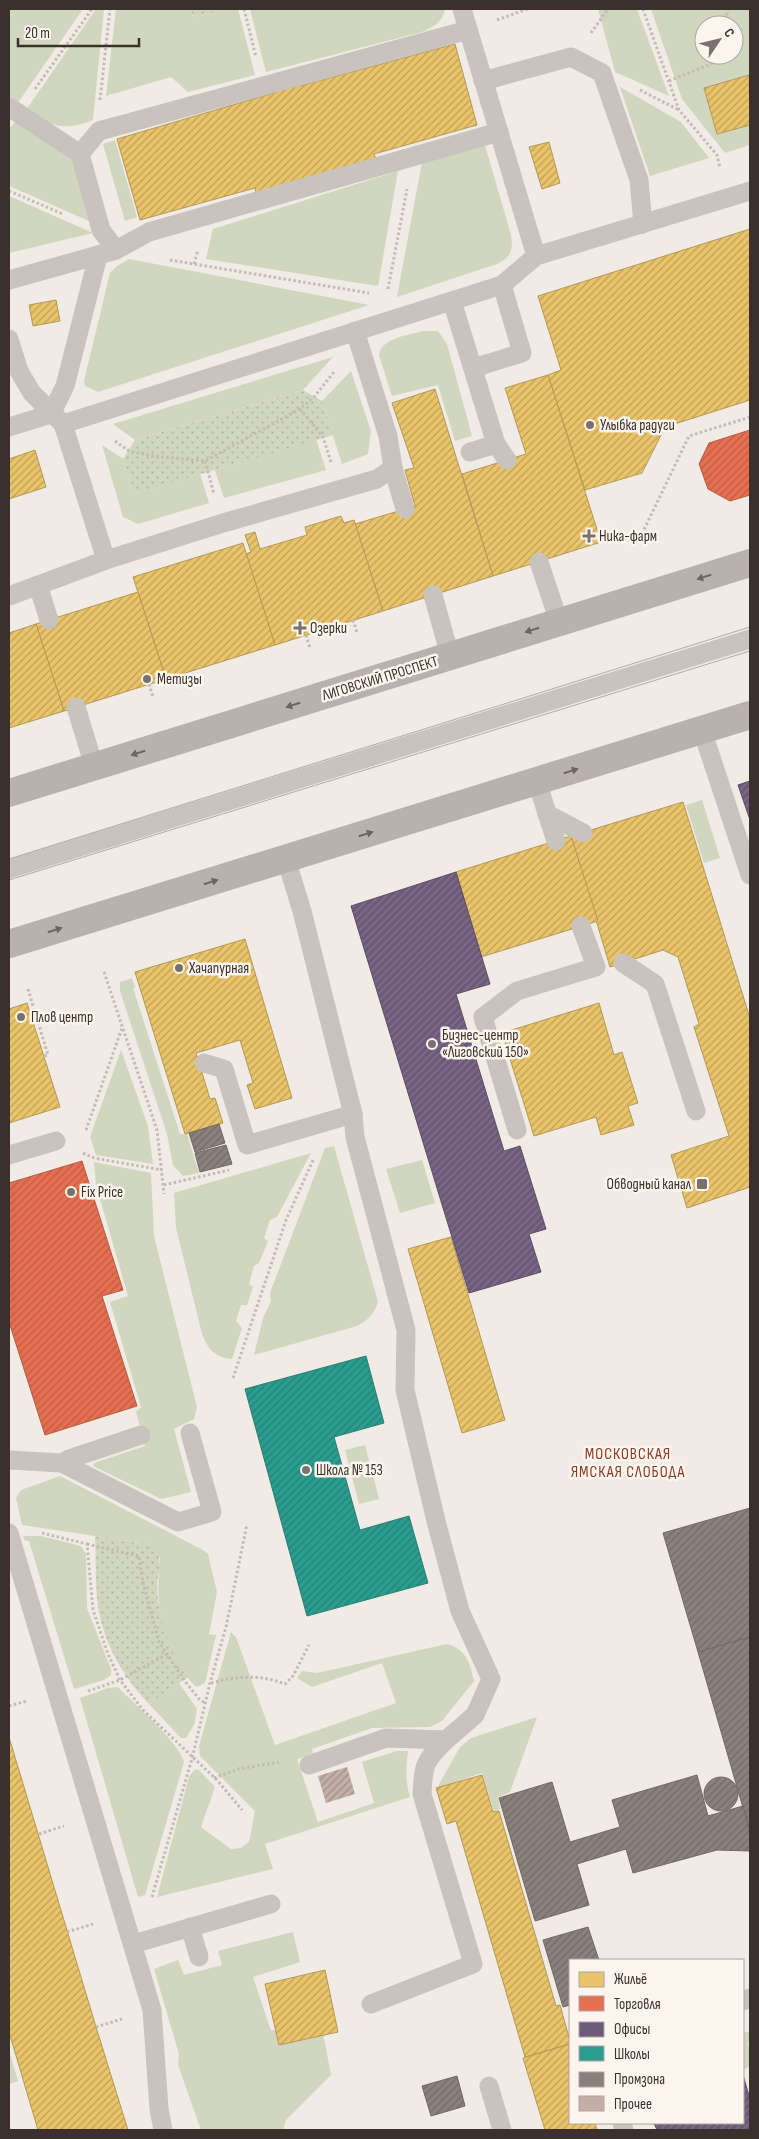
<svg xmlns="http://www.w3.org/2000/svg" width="759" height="2139" viewBox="0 0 759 2139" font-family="'Sofia Sans Condensed',sans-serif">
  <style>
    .grass { fill: #d1d6bf; fill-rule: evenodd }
    .park { fill: url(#park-dots) }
    .homes { fill: url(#homes-hatch); stroke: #b59857 }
    .shops { fill: url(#shops-hatch); stroke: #b35c46 }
    .offices { fill: url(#offices-hatch); stroke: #5e4d62 }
    .schools { fill: url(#schools-hatch); stroke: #2f7c71 }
    .industry { fill: url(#industry-hatch); stroke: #726964 }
    .building { fill: url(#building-hatch) }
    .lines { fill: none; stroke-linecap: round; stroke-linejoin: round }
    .path { stroke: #c2bbb6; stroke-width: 3; stroke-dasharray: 2.5 2.5; stroke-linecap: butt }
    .service { stroke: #c9c3be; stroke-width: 19 }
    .primary { stroke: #b8b1ad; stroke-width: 28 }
    .tram { stroke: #b1aca8; stroke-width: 1 }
    .oneway { fill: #6d645f }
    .poi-dot { fill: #7a716c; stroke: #fbf5ee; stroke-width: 2 }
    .labels { text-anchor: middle; stroke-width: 5; stroke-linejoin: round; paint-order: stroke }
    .poi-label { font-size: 15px; fill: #3b302b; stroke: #fbf5ee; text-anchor: start }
    .street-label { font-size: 15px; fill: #3b302b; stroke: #fbf5ee }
    .neighbourhood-label { font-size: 16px; letter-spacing: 1px; fill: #8c3b22; stroke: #fbf5ee }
  </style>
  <defs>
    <pattern id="park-dots" width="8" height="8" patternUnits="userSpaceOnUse" patternTransform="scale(1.25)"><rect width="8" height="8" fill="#d1d6bf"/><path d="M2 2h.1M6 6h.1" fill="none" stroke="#b4b8a4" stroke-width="1.8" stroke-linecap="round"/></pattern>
    <pattern id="homes-hatch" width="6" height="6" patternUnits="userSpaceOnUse" patternTransform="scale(1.25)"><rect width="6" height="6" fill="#e9c46a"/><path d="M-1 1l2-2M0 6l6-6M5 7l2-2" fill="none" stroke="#bea057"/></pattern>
    <pattern id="shops-hatch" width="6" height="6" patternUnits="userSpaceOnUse" patternTransform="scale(1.25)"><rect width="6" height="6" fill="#e76f51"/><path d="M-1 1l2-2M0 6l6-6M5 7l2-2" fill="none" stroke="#bc5c43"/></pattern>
    <pattern id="offices-hatch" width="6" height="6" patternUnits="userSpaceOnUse" patternTransform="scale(1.25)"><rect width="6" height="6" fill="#6d597a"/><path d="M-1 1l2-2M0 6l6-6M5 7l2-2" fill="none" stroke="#83738b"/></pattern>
    <pattern id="schools-hatch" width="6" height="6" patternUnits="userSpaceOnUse" patternTransform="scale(1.25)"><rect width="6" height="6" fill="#2a9d8f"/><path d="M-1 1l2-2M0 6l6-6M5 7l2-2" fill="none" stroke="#258075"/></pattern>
    <pattern id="industry-hatch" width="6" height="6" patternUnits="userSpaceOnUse" patternTransform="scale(1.25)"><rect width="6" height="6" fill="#8a817c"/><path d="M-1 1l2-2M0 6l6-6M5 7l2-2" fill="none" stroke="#726a66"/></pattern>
    <pattern id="building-hatch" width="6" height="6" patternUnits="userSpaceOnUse" patternTransform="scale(1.25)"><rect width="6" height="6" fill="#c3afa7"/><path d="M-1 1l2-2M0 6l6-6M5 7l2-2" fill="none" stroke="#a08f88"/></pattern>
  </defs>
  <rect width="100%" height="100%" fill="#f0ebe5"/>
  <g class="grass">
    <polygon points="9,9 83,9 17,104 9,97"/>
    <path d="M96,9H104L93,120C64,132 50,126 26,110Z"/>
    <polygon points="116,9 191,9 193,18 227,9 238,9 255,75 188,92 171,77 106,96"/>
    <path d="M250,9H445C442,23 435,26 422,32L266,72Z"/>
    <polygon points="598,9 637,9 669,96 615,72"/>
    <path d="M651,9H750V145L725,153L682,99ZM704,25H734V55H704Z"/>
    <polygon points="620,87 681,122 709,158 650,176"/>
    <polygon points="16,121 73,161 89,221 9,186 9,129"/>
    <polygon points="115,140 137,217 125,221 103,144"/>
    <path d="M484,142L511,235C513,251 512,256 497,264L397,297L422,162Z"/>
    <polygon points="398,171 378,286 206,259 213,229"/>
    <polygon points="9,196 93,233 9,253"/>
    <polygon points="129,259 369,305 98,392 85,386 84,381 110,273 117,266"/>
    <path d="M423,331H438L447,344L472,436L455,441L438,385L392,396L379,355C381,338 409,335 423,331Z"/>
    <polygon points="333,357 303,390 135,440 113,424"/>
    <polygon points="351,371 371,431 368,454 342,464 322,401"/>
    <polygon points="316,439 326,470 224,498 215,470"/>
    <polygon points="102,445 123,459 134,494 200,474 209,503 138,524 123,517"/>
    <polygon points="702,800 720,858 704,863 686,805"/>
    <polygon points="132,978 135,987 133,988 180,1134 187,1134 199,1173 183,1176 173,1165 167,1134 120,991 120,982"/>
    <polygon points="121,1050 148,1126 153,1164 96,1155 90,1137"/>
    <path d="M334,1146L378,1302C374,1314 368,1320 357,1326L254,1355L263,1318L271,1301L270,1293L325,1148Z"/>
    <path d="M311,1153L277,1217L270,1220L264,1238L268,1241L259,1263L254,1266L249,1284L253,1287L247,1305H241L236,1321L242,1328L232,1359C215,1358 208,1349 202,1334L176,1228L174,1193Z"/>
    <polygon points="422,1160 435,1203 400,1213 386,1169"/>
    <polygon points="94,1162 151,1173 154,1236 197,1407 194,1419 174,1429 191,1492 161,1499 93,1466 94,1463 145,1446 136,1412 141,1407 110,1302 128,1296 96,1185"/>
    <polygon points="365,1445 379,1499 359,1504 345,1450"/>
    <path d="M60,1476L203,1550L208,1554L217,1592L209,1634L216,1635L205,1683L197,1687C190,1683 187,1675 182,1669C158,1633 156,1600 160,1558L148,1544L22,1525L16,1498L21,1490Z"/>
    <polygon points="23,1536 41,1536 81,1546 86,1554 87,1608 111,1669 111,1675 104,1680 74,1689 29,1541 25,1541"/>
    <path d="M231,1632L236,1637L275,1745L396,1703L382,1663L312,1687L297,1678L302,1671L317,1673L447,1644C466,1649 470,1663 474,1681L442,1721L430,1727L372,1728L312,1749L313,1754L297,1759L318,1822L374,1803L362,1762L397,1751H408C406,1768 405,1781 410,1797L265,1844L273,1869L157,1897L189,1777L194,1770L198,1769L215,1787L201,1827L231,1849L241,1848L249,1842L255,1811L200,1756L199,1746Z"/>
    <polygon points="179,1683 197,1709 194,1725 186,1738 181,1738 149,1704"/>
    <path d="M118,1687C134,1704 180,1743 184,1762L145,1895L138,1897L80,1698L108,1688Z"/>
    <polygon points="537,1717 510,1792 498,1797 500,1809 494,1811 482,1773 437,1788 460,1747 471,1738"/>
    <polygon points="293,1932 300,1962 253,1977 271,2031 320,2017 331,2075 286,2120 283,2130 201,2130 178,2065 179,2054 154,1969 178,1960 184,1975 222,1965 218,1951"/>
    <polygon points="750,2031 750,2041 748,2042 750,2050 750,2067 744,2069 743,2033"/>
    <polygon points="9,2050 18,2081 9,2084"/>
  </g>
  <g class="park">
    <polygon points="191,9 227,9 193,18"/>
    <polygon points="303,390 322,401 333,435 134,494 123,459 135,440"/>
    <path d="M95,1536L148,1544C154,1546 158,1551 159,1558C161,1567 157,1577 157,1585C158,1620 169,1649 188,1677L149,1704C123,1677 103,1642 98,1606C95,1583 96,1559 95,1536Z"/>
  </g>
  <g class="homes">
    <polygon points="455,44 477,125 374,154 376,159 256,193 255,188 140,220 117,139 277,92 276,87 299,81 300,86"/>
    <polygon points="749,75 750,125 717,134 704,88"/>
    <polygon points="549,142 560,183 542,189 529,147"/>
    <polygon points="750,229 750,400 665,427 642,473 585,490 548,375 561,370 538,296"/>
    <polygon points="56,300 60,321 33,326 29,305"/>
    <polygon points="548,375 601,542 493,576 462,474 526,454 505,388"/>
    <polygon points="435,389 493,576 383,611 355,524 415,506 405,470 414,468 392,403"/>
    <polygon points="35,450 46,487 9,499 9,459"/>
    <polygon points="341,516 344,523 354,520 383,611 275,645 246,554 251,552 245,535 255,532 260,549 307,535 305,527"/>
    <polygon points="243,543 275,645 166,679 133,577"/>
    <polygon points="138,592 166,679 64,711 36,624"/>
    <polygon points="36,624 64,711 9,728 9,633"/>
    <polygon points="683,802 749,1015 750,1014 750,1187 687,1208 671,1155 729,1136 694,1027 699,1024 678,957 663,950 610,967 571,836"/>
    <polygon points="571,836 598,921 481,957 456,872"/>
    <polygon points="245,939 292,1098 255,1109 247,1085 253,1083 240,1040 196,1053 210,1099 215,1098 223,1123 185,1134 135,972"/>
    <polygon points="27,1003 60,1107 9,1123 9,1009"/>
    <polygon points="599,1003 614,1055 622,1052 638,1103 628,1106 634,1125 601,1135 596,1117 534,1136 502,1033"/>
    <polygon points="451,1237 505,1420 462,1433 408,1249"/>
    <polygon points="9,1737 96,2027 128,2130 38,2130 9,2032"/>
    <polygon points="482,1775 493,1812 499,1811 556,2006 560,2005 570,2041 570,2044 525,2057 456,1821 447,1824 436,1788"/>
    <polygon points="325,1970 338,2032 279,2045 265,1984"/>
    <polygon points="570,2044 570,2123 595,2123 597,2130 545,2130 523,2058"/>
  </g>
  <g class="shops">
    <polygon points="750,430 750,495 730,501 708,489 699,464 709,443"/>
    <polygon points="82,1161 123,1290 102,1296 137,1406 45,1435 9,1322 9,1183"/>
  </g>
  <g class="offices">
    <polygon points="750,781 750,820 738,785"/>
    <polygon points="456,872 490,984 456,994 504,1151 520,1146 546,1229 529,1234 541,1272 469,1293 351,906"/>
    <polygon points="743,2075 750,2099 750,2130 657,2130 654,2123 743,2123"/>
  </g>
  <polygon class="schools" points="366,1356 384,1423 334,1437 360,1530 409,1516 428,1583 307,1616 245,1389"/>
  <g class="industry">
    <polygon points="219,1124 225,1143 195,1152 189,1133"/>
    <polygon points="226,1145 232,1164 200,1172 195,1153"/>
    <polygon points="750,1508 750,1637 698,1652 663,1533"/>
    <polygon points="750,1637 750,1832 698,1652"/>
    <polygon points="697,1775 708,1816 743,1806 750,1832 750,1851 717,1850 633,1873 626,1849 577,1864 589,1905 535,1921 499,1798 552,1782 570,1842 620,1827 612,1800"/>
    <circle cx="721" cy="1794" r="17"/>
    <polygon points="588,1927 599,1960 570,1960 570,2005 563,2007 543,1940"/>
    <polygon points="457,2076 465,2106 431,2116 422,2086"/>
  </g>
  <polygon class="building" points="347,1767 355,1794 326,1803 318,1776"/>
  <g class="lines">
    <g class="path">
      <polyline points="244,9 256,57"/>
      <polyline points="643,9 679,110 717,155 720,168"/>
      <polyline points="749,9 750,10"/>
      <polyline points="497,20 527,9"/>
      <polyline points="723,25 728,9"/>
      <polyline points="591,33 608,9"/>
      <polyline points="669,81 711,64 714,55"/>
      <polyline points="35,89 92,9"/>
      <polyline points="640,90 679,110"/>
      <polyline points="100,100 110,9"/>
      <polyline points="9,191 63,214"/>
      <polyline points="170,260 369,293"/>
      <polyline points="194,264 198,250"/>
      <polyline points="388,289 407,189"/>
      <polyline points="300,409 323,437 331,462"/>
      <polyline points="115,441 129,451 152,456 205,461 300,409 314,397 334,372"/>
      <polyline points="205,461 214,494"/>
      <polyline points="642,534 689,436 750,417"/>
      <polyline points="353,620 357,633"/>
      <polyline points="306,635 310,648"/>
      <polyline points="149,684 153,697"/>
      <polyline points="104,972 157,1130 164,1194"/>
      <polyline points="28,989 48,1055 44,1056"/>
      <polyline points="86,1130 122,1028"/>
      <polyline points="83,1153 94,1158 162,1170"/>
      <polyline points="164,1185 229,1170"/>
      <polyline points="233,1378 286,1220 314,1158"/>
      <polyline points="42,1533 87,1544 93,1610 108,1654 120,1680 143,1710 217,1780 242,1810"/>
      <polyline points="87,1544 139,1556 143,1583 159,1642 184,1680 199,1699 205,1703"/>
      <path d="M211,1683C237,1676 259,1674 285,1684L293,1676L309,1645"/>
      <polyline points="88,1691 120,1680 167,1654"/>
      <polyline points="9,1706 27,1701"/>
      <polyline points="214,1778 239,1769 279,1762"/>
      <polyline points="39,1834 64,1826"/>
      <polyline points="152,1897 193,1755 210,1683 226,1627 247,1524"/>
      <polyline points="67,1932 93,1924"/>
      <polyline points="96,2027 122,2019"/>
    </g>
    <g class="service">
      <polyline points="462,9 536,256"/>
      <polyline points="483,81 571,57 602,73 639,180 643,224"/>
      <polyline points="9,107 80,154 101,230 116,250"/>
      <polyline points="80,154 99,131 468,30"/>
      <polyline points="9,280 116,250 149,232 499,132"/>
      <polyline points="452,301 496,444 470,452"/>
      <polyline points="9,339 19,371 32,393 63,424 106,560"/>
      <polyline points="473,368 522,353 502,285"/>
      <polyline points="63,424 502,285 536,256 750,191"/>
      <polyline points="9,427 51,414 65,386 98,256"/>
      <polyline points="496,444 507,460"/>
      <polyline points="393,468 405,509"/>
      <polyline points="539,562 559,622"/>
      <polyline points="38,585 49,620"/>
      <polyline points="433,595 450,656"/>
      <polyline points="9,596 106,560 223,523 377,479 393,468 388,436 355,331"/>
      <polyline points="76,707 94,766"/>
      <polyline points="702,730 750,875"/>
      <polyline points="537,782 556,841"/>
      <polyline points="547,814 583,833"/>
      <polyline points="286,859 302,911 353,1114 355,1137 406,1330 405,1390 436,1521 460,1611 491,1679 475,1715 446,1740 386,1738 309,1765"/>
      <polyline points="9,869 750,639"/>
      <polyline points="623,963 655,984 696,1111"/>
      <polyline points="204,1063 224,1069 247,1145 353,1114"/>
      <polyline points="517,1130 483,1017 517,991 596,967 581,926"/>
      <polyline points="9,1155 56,1141"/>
      <polyline points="9,1460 62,1463 178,1522 212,1512 190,1433"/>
      <polyline points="62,1463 69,1459 141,1435"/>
      <polyline points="9,1533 152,2010 159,2109 163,2130"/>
      <polyline points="190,1927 199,1957"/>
      <polyline points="133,1944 271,1904"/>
      <polyline points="743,2001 750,1998"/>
      <path d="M371,2004L473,1964L422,1794C423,1765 425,1760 446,1740"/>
      <polyline points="489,2086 502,2130"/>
      <polyline points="622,2123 624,2130"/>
    </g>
    <g class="primary">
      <polyline points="9,793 750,563"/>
      <polyline points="9,944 750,715"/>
    </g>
    <g class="tram">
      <polyline points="9,859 750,627"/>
      <polyline points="9,880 750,651"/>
    </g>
  </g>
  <defs><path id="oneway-solid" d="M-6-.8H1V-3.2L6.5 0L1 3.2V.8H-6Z" transform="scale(1.25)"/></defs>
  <g class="oneway">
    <use href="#oneway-solid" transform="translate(704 577) rotate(163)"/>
    <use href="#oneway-solid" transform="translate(532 630) rotate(163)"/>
    <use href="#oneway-solid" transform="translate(293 705) rotate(163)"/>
    <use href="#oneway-solid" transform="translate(138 753) rotate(163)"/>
    <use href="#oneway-solid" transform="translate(571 771) rotate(-17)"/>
    <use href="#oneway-solid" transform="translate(366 834) rotate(-17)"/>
    <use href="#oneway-solid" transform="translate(211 882) rotate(-17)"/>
    <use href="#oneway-solid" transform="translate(55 930) rotate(-17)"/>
  </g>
  <g class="poi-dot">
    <circle cx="590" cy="425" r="5"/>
    <path d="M586.5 528.5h5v5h5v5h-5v5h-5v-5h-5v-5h5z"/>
    <path d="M297.5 620.5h5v5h5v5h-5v5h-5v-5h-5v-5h5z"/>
    <circle cx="147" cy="679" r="5"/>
    <circle cx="179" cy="968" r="5"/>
    <circle cx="21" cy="1017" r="5"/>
    <circle cx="432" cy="1044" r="5"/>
    <rect x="696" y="1178" width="12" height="12" rx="2.5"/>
    <circle cx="71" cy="1192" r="5"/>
    <circle cx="306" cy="1470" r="5"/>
  </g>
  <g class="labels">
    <g class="poi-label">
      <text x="600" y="430">Улыбка радуги</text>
      <text x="599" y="541">Ника-фарм</text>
      <text x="310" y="633">Озерки</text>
      <text x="157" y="684">Метизы</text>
      <text x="189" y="973">Хачапурная</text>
      <text x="31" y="1022">Плов центр</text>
      <text x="442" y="1040">Бизнес-центр<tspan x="442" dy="17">«Лиговский 150»</tspan></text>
      <text x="691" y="1189" text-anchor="end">Обводный канал</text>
      <text x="81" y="1197">Fix Price</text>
      <text x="316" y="1475">Школа № 153</text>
    </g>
    <g class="street-label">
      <text transform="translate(380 678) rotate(-17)" y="5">ЛИГОВСКИЙ ПРОСПЕКТ</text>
    </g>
    <g class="neighbourhood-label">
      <text x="628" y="1459">МОСКОВСКАЯ<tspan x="628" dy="18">ЯМСКАЯ СЛОБОДА</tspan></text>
    </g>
  </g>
  <rect width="759" height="2139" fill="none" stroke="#3b302b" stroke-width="20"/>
  <rect x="569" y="1959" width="175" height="165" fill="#fbf5ee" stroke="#aea6a0"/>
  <rect x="579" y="1972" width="25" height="15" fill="#e9c46a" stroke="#aea6a0"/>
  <text x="614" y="1984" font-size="15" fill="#3b302b">Жильё</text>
  <rect x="579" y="1996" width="25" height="15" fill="#e76f51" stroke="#aea6a0"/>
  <text x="614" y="2009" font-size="15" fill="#3b302b">Торговля</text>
  <rect x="579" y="2022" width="25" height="15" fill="#6d597a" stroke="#aea6a0"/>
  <text x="614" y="2034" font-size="15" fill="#3b302b">Офисы</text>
  <rect x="579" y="2046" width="25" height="15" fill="#2a9d8f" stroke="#aea6a0"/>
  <text x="614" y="2059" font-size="15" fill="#3b302b">Школы</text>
  <rect x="579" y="2072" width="25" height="15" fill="#8a817c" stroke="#aea6a0"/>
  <text x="614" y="2084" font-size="15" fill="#3b302b">Промзона</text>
  <rect x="579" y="2096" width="25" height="15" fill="#c3afa7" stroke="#aea6a0"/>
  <text x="614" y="2109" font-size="15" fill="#3b302b">Прочее</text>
  <g transform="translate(719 40) rotate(55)"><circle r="24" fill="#fbf5ee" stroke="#aea6a0"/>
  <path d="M0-4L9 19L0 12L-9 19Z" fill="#7a716c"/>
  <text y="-8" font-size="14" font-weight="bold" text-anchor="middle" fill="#3b302b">С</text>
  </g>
  <path d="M18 38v8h121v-8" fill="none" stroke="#3b302b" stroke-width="2.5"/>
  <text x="25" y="38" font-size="15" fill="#3b302b" stroke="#fbf5ee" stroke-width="4" paint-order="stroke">20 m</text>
</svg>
